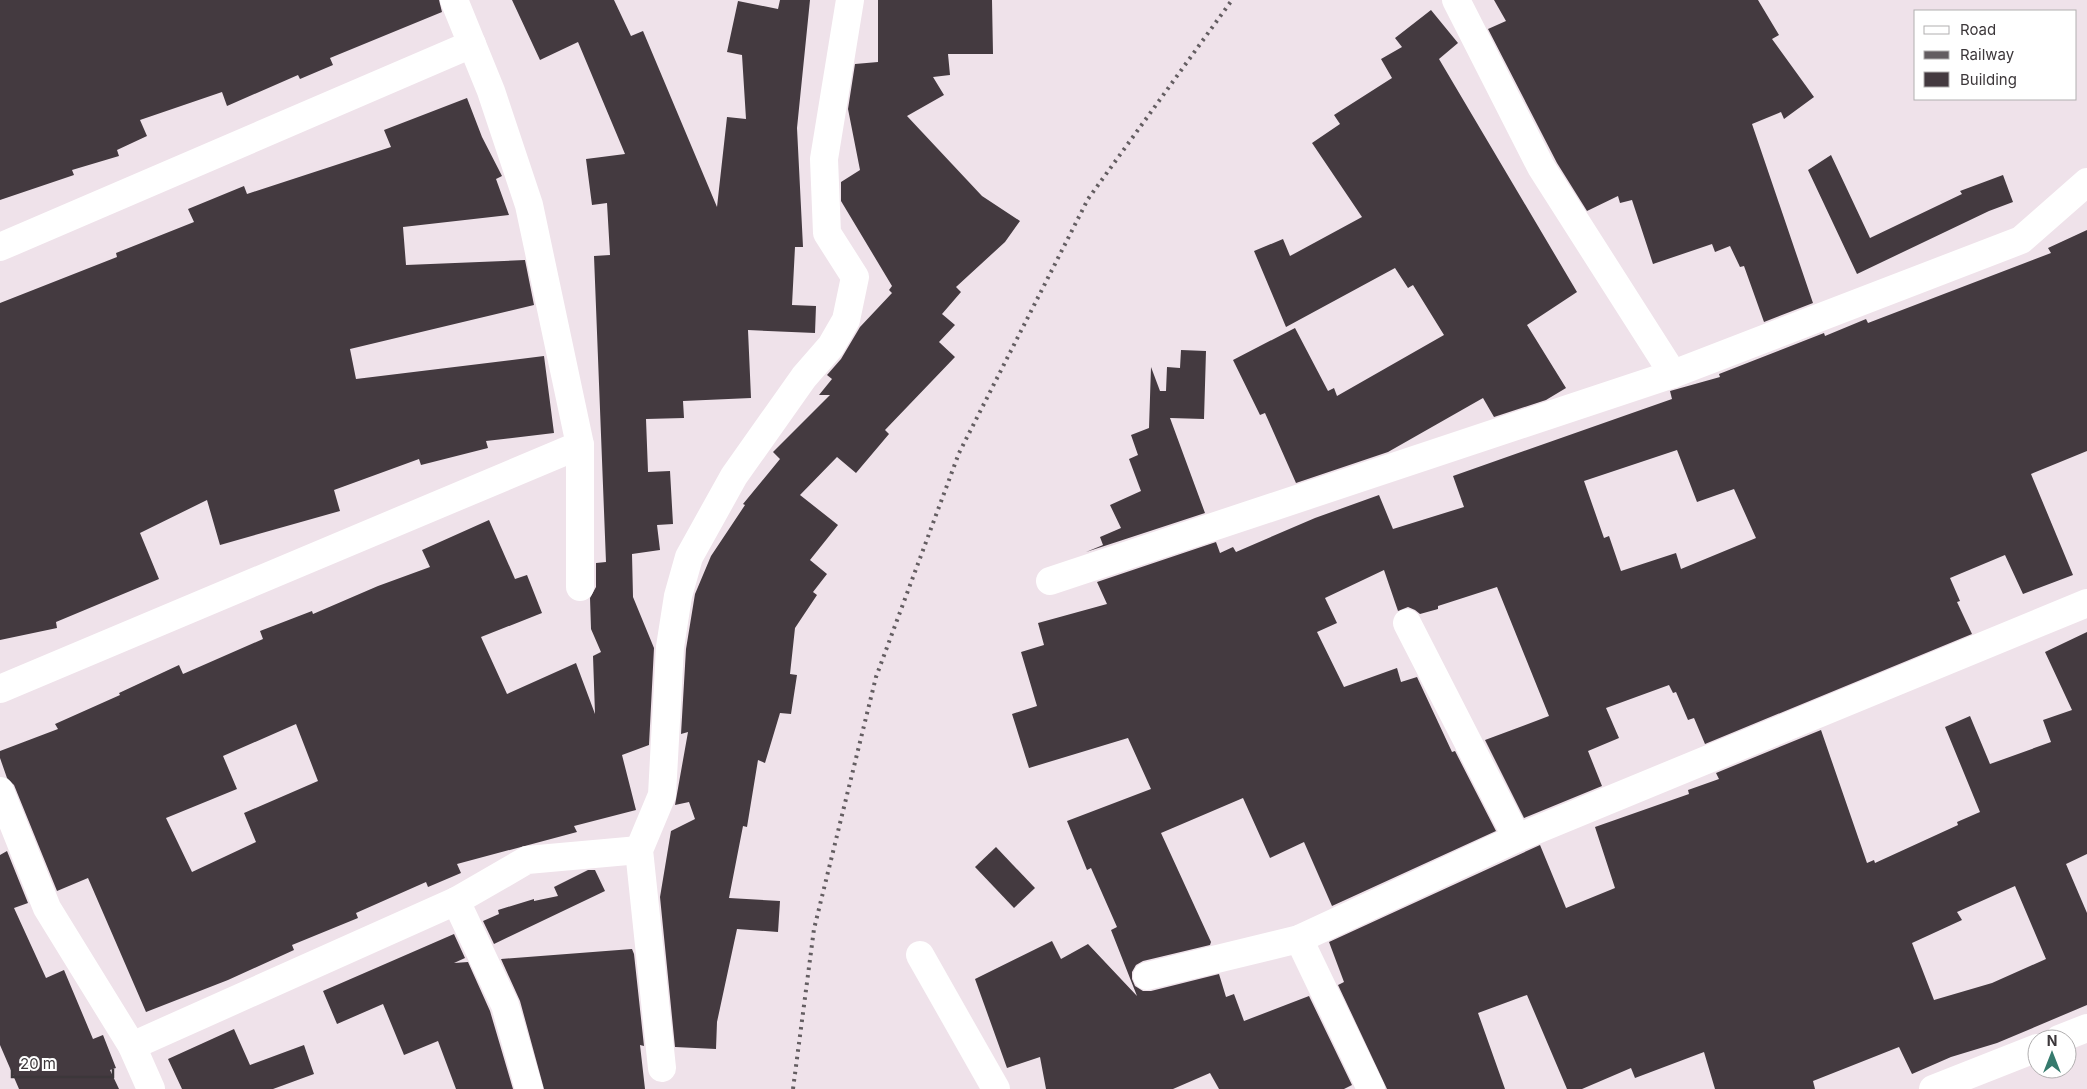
<svg xmlns="http://www.w3.org/2000/svg" width="2087" height="1089" viewBox="0 0 2087 1089" font-family="Inter,sans-serif">
  <style>
    .building { fill: #443a40; fill-rule: evenodd }
    .lines { fill: none; stroke-linecap: round; stroke-linejoin: round }
    .street { stroke: #fff; stroke-width: 28 }
    .rail { stroke: #635d61; stroke-width: 4; stroke-dasharray: 2.5 5; stroke-linecap: butt }
  </style>
  <rect width="100%" height="100%" fill="#efe2ea"/>
  <g class="building">
    <polygon points="0,0 439,0 442,12 330,58 333,65 300,79 298,75 227,106 222,92 140,120 147,136 117,150 119,156 72,170 74,175 0,200"/>
    <path d="M512,0H614L631,36L643,31L717,207L727,117L746,119L742,55L727,52L738,1L778,9L780,0H810L797,128L803,247H795L792,305L816,306L815,333L748,330L751,398L683,401L684,418L646,419L648,472L670,471L673,524L657,525L660,550L632,554L633,597L654,648L649,745L622,755L636,810L574,826L577,832L457,864L461,873L428,887L426,882L356,913L358,918L292,945L294,950L228,980L146,1012L88,878L57,891L14,785L7,778L0,758V751L58,729L55,724L120,695L119,693L179,665L183,674L263,639L260,631L312,611L313,614L378,586L430,567L422,550L489,520L515,579L527,575L542,613L481,637L507,694L576,663L595,714L593,656L601,652L591,629L590,598L596,587V563L606,562L594,256L610,255L607,203L592,205L586,159L625,154L578,42L540,60ZM296,724L318,781L244,813L256,842L192,872L166,818L237,789L223,756Z"/>
    <polygon points="878,0 992,0 993,54 948,54 950,75 933,77 944,95 907,116 982,196 1020,221 1005,242 956,287 961,292 942,314 955,325 939,342 955,357 885,430 889,434 856,473 837,457 800,495 838,525 810,560 827,574 813,592 817,595 795,628 790,674 797,675 791,714 780,713 765,763 758,760 747,827 743,826 729,898 780,901 778,932 737,929 717,1022 716,1049 675,1047 660,897 671,831 695,819 689,802 675,805 688,732 681,734 686,649 695,594 711,556 745,505 743,504 780,459 773,452 830,395 819,395 832,379 827,375 841,359 860,327 892,293 889,290 892,286 841,201 841,182 860,170 848,109 855,64 878,62"/>
    <polygon points="1494,0 1758,0 1779,35 1772,39 1814,97 1784,119 1781,112 1752,124 1813,303 1764,322 1744,266 1740,267 1730,246 1715,252 1712,244 1653,264 1632,200 1620,203 1618,196 1587,211 1557,163 1488,29 1506,21"/>
    <polygon points="1431,10 1458,43 1439,59 1577,292 1527,325 1566,388 1546,400 1494,417 1483,398 1388,452 1296,483 1265,413 1260,415 1233,360 1295,328 1328,391 1334,388 1337,396 1444,335 1413,285 1408,288 1395,268 1286,327 1254,251 1283,239 1290,256 1362,217 1312,143 1340,124 1334,115 1392,78 1381,59 1402,47 1395,38"/>
    <polygon points="467,98 482,137 502,176 496,179 509,215 403,227 406,265 525,260 534,305 350,349 356,379 544,356 554,433 486,441 488,448 421,465 419,459 334,490 340,511 220,545 207,500 140,533 159,579 56,622 57,628 0,640 0,303 117,257 116,253 194,222 188,209 244,186 247,194 391,147 384,130"/>
    <polygon points="1831,155 1870,238 1962,194 1960,191 2003,175 2013,202 1989,211 1857,274 1808,170"/>
    <path d="M2087,230V451L2031,474L2073,575L2023,594L2005,555L1950,578L1960,601L1957,602L1972,634L1705,744L1694,718L1688,720L1676,692L1673,693L1669,685L1606,708L1619,738L1588,751L1602,786L1524,818L1485,740L1549,716L1497,587L1438,606V609L1420,614L1415,610L1408,607L1398,611L1384,570L1325,598L1337,623L1317,632L1344,687L1397,668L1401,682L1417,677L1452,752L1455,751L1496,831L1332,906L1304,842L1270,858L1243,798L1161,833L1211,942L1210,945L1143,961L1136,965L1132,972V979L1135,986L1143,991H1151L1219,974L1226,997L1234,994L1244,1021L1309,996L1352,1085L1344,1089H1219L1210,1073L1173,1089H1046L1040,1057L1007,1068L975,979L1052,941L1061,959L1088,944L1137,996L1111,930L1117,927L1091,868L1087,870L1067,821L1151,789L1128,738L1029,768L1012,714L1037,706L1021,652L1044,645L1038,623L1107,604L1097,582L1216,542L1220,553L1233,547L1236,552L1315,518L1379,495L1393,529L1464,507L1453,476L1672,399L1670,391L1720,377L1719,374L1824,333L1825,336L1866,319L1868,323L2051,253L2048,248ZM1677,450L1697,502L1734,489L1756,538L1681,569L1676,553L1621,571L1609,536L1604,538L1584,481Z"/>
    <polygon points="1181,350 1206,351 1204,419 1170,418 1205,513 1086,552 1103,545 1100,537 1121,528 1110,505 1141,491 1129,459 1138,455 1131,435 1149,428 1151,367 1160,391 1166,391 1167,367 1180,368"/>
    <path d="M2087,632V854L2066,864L2087,913V1005L1997,1043L1951,1057L1912,1074L1899,1047L1813,1081L1815,1089H1715L1704,1052L1635,1078L1631,1068L1582,1089H1567L1527,995L1478,1013L1505,1089H1387L1338,985L1344,982L1329,942L1540,845L1566,908L1615,888L1595,827L1689,794L1688,790L1719,779L1716,773L1821,730L1867,863L1874,860L1875,863L1958,825L1957,822L1980,812L1945,727L1970,716L1990,764L2051,742L2043,720L2072,710L2045,652ZM2015,886L2046,959L1992,983L1934,1000L1912,943L1962,920L1957,912Z"/>
    <polygon points="996,847 1035,888 1014,908 975,867"/>
    <polygon points="7,851 28,903 14,908 46,978 64,970 93,1039 103,1035 116,1068 110,1070 119,1089 19,1089 0,1045 0,855"/>
    <polygon points="588,870 595,870 605,891 494,944 483,921 499,914 498,910 534,899 534,901 558,896 554,887"/>
    <polygon points="454,934 465,958 454,963 468,962 490,1011 513,1089 456,1089 438,1041 404,1055 383,1004 337,1024 323,991"/>
    <polygon points="632,949 634,954 644,1046 640,1045 645,1089 544,1089 520,1001 501,959"/>
    <polygon points="234,1029 250,1065 304,1045 314,1074 273,1089 182,1089 168,1059"/>
  </g>
  <g class="lines">
    <g class="street">
      <polyline points="454,0 491,91 529,205 580,445 580,587"/>
      <polyline points="1456,0 1541,167 1673,374"/>
      <polyline points="0,247 472,44"/>
      <polyline points="1050,581 1673,374 2021,240 2087,182"/>
      <polyline points="1407,623 1517,838"/>
      <polyline points="0,689 580,445"/>
      <polyline points="0,791 47,908 132,1046 151,1089"/>
      <polyline points="456,901 505,1005 529,1089"/>
      <polyline points="1299,939 1371,1089"/>
      <polyline points="920,955 996,1089"/>
      <polyline points="1147,976 1299,939 1517,838 2087,603"/>
      <polyline points="2059,1039 2087,1028"/>
      <polyline points="132,1046 456,901 527,860 639,850"/>
      <polyline points="662,1068 639,850 662,795 670,647 678,596 689,557 734,476 804,377 831,346 846,320 855,277 827,233 824,159 850,0"/>
      <polyline points="1933,1089 2037,1048"/>
    </g>
    <polyline class="rail" points="793,1089 814,929 876,677 959,453 1088,199 1232,0"/>
  </g>
  <rect x="1914" y="10" width="162" height="90" fill="#ffffff" stroke="#b1afb0"/>
  <rect x="1924" y="26" width="25" height="8" fill="#ffffff" stroke="#b1afb0"/>
  <text x="1960" y="35" font-size="15" fill="#3c373a">Road</text>
  <rect x="1924" y="51" width="25" height="8" fill="#635d61" stroke="#b1afb0"/>
  <text x="1960" y="60" font-size="15" fill="#3c373a">Railway</text>
  <rect x="1924" y="72" width="25" height="15" fill="#443a40" stroke="#b1afb0"/>
  <text x="1960" y="85" font-size="15" fill="#3c373a">Building</text>
  <g transform="translate(2052 1054)"><circle r="24" fill="#ffffff" stroke="#b1afb0"/>
  <path d="M0-4L9 19L0 12L-9 19Z" fill="#367a6d"/>
  <text y="-8" font-size="14" font-weight="bold" text-anchor="middle" fill="#3c373a">N</text>
  </g>
  <path d="M12 1069v8h101v-8" fill="none" stroke="#3c373a" stroke-width="2.5"/>
  <text x="20" y="1069" font-size="15" fill="#3c373a" stroke="#ffffff" stroke-width="4" paint-order="stroke">20 m</text>
</svg>
